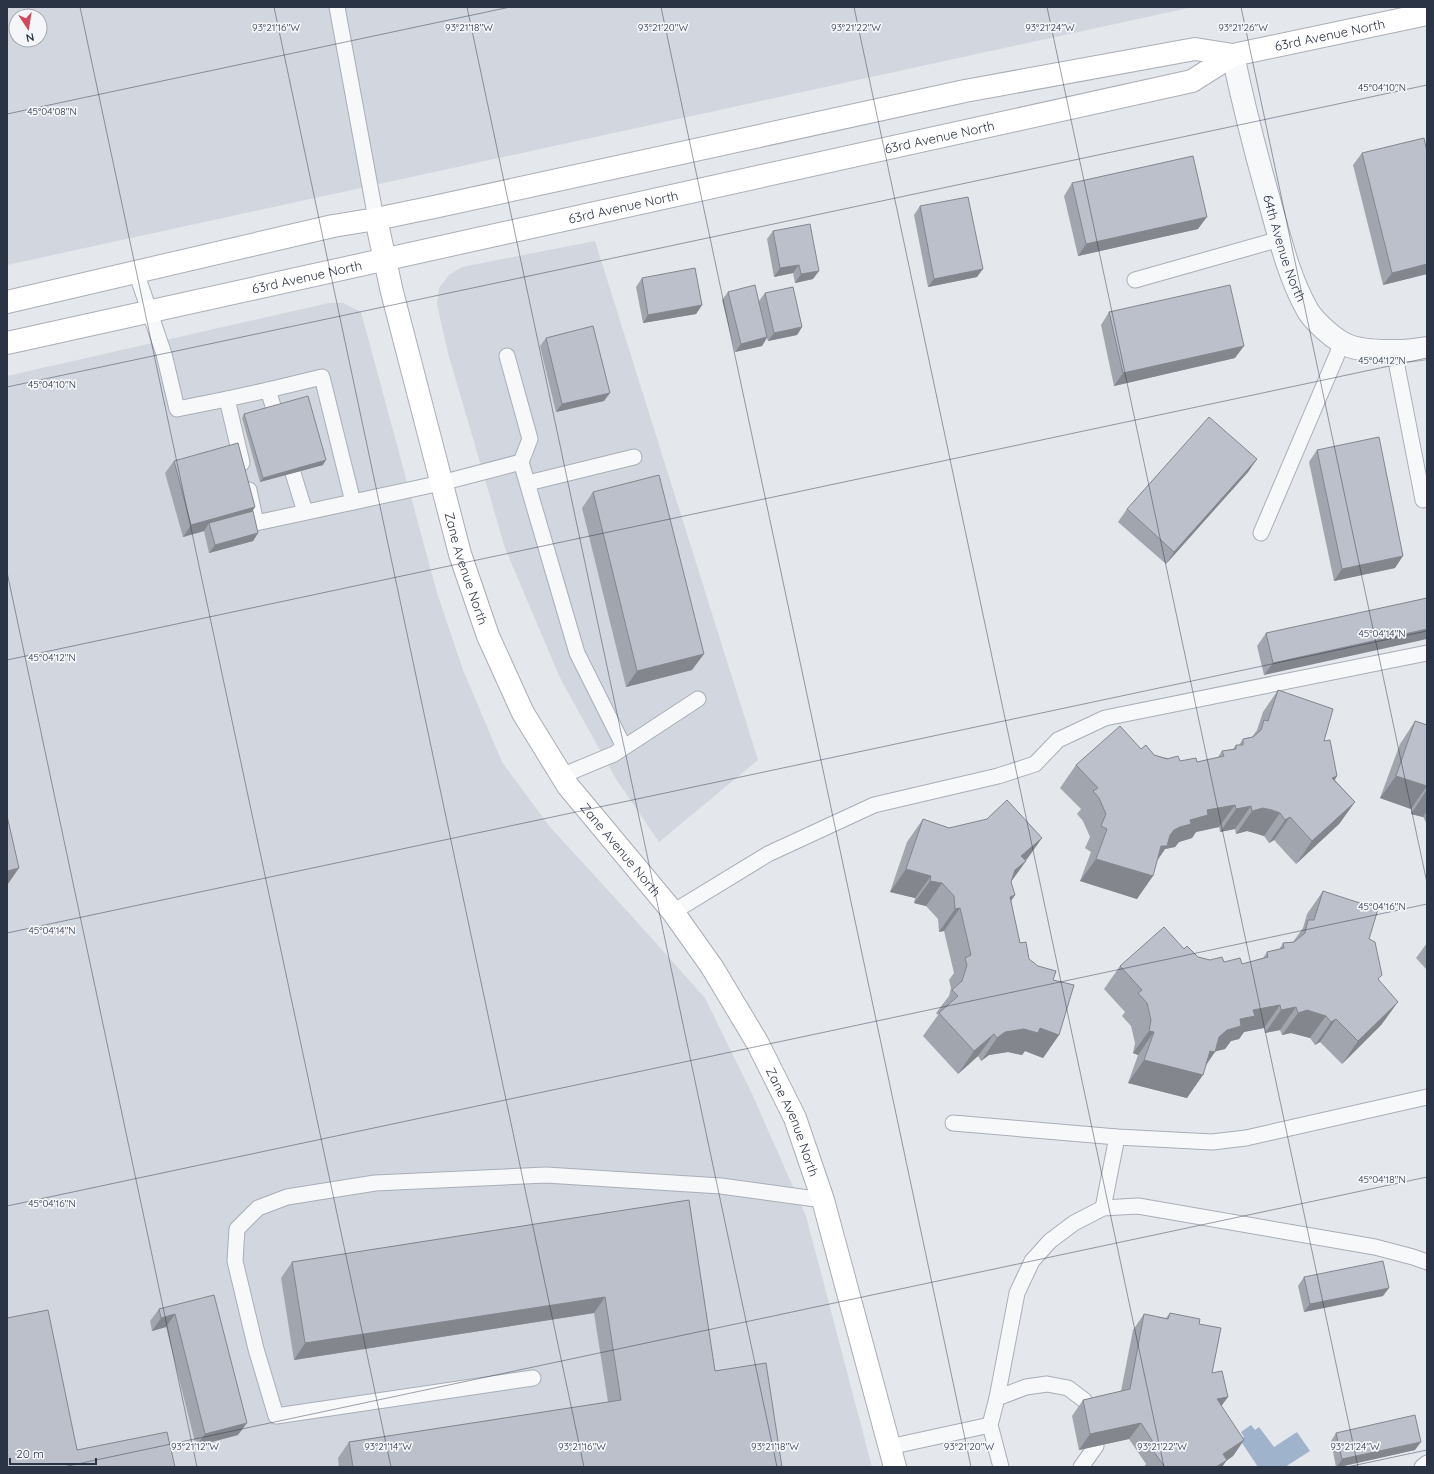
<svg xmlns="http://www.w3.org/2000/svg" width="1434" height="1474" viewBox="0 0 1434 1474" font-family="Quicksand,sans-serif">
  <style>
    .built { fill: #d2d6de; fill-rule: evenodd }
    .water { fill: #9fb4cc }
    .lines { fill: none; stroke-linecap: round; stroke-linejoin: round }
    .lane-casing { stroke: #a9aeb7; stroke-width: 17 }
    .street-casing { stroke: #a9aeb7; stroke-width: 24 }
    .secondary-casing { stroke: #a9aeb7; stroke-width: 24 }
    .lane { stroke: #f7f8fa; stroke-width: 15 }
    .street { stroke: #f7f8fa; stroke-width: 22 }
    .secondary { stroke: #fff; stroke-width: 22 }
    .wall { fill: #a1a5ae }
    .shaded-wall { fill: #83868d }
    .building { fill: #bbc0ca; stroke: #83868d }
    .ticks { fill: none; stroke: #2b3445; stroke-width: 1; stroke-opacity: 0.45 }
    .labels { text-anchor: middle; stroke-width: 3.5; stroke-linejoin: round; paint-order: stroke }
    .street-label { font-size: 13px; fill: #2b3445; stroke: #f4f6f9 }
    .ticks-label { font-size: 10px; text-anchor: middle; fill: #2b3445; stroke: #f4f6f9; stroke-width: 3.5; stroke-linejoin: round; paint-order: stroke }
  </style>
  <rect width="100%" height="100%" fill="#e4e7ec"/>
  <g class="built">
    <path d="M7,7H1193L7,265ZM16,16H40V40H16Z"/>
    <polygon points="595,241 758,760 659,842 616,779 560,678 505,548 448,353 437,304 439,288 449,275 462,267"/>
    <polygon points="329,303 343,303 361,312 437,593 463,670 502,762 550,827 628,912 705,998 753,1096 806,1216 872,1467 7,1467 7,376"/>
  </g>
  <polygon class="water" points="1251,1425 1255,1430 1259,1427 1274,1447 1297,1432 1310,1451 1285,1467 1258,1467 1240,1440 1244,1437 1241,1432"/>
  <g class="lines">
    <g class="lane-casing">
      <g id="lane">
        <polyline points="337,7 376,219"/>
        <polyline points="136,272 164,354 177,409 227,399 242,463"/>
        <polyline points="1135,280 1280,239"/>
        <polyline points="1394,351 1423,500"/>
        <polyline points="507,356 530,439 521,462 577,653 624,747"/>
        <polyline points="268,390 274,409"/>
        <polyline points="227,399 268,390 322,377 353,502"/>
        <polyline points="293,473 305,512"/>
        <polyline points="528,483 634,457"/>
        <polyline points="249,490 256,523 441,483 521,462"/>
        <polyline points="1261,533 1342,343"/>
        <polyline points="561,776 614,754 698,699"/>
        <polyline points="673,912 768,854 874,805 998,776 1035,764 1058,740 1105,718 1427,653"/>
        <polyline points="953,1123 1117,1137 1212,1142 1246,1138 1427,1097"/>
        <polyline points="1103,1208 1117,1137"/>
        <polyline points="533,1378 276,1416 256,1349 235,1261 237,1229 258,1208 287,1197 375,1183 546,1175 721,1186 823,1200"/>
        <polyline points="997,1398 1026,1387 1047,1384 1068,1388 1084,1400 1090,1411"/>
        <polyline points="889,1447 990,1425"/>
        <polyline points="1001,1467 990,1425 997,1398 1017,1293 1032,1261 1050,1241 1074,1223 1103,1208 1138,1206 1375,1247 1413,1257 1427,1262"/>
        <polyline points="1081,1467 1096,1446"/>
        <polyline points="1422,1467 1427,1463"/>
      </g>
    </g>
    <g class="street-casing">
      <g id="street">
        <path id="s1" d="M1233,55C1243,103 1255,150 1268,196C1279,235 1288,276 1308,311C1314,321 1331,336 1341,342C1359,354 1405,352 1427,348"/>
      </g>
    </g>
    <g class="secondary-casing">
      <g id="secondary">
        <path id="s2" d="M376,219L392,292L460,554L488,636L523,713L568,786L673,912L712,967L757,1042L795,1118L823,1200L895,1467"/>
        <polyline points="7,302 333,226 376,219 434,207 965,91 1195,49 1233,55"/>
        <path id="s3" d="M7,343L1192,81L1233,55L1427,14"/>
      </g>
    </g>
    <use href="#lane" class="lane"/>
    <use href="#street" class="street"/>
    <use href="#secondary" class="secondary"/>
  </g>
  <g class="wall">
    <polygon points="1427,152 1427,274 1383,285 1353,165 1362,153"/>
    <polygon points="1072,183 1198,229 1078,256 1064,196"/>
    <polygon points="920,206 977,277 928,287 914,215"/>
    <polygon points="773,231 813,279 795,283 793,273 774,277 767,239"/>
    <polygon points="642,278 702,305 696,314 643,323 636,287"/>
    <polygon points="728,292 759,301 765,293 802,327 797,335 768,341 767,338 762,346 735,352 722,300"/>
    <polygon points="1109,312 1235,358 1114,386 1101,325"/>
    <polygon points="546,338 604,401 556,412 540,346"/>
    <polygon points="244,414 323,465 260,482 242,418"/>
    <polygon points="1317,450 1395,568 1334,581 1309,462"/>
    <polygon points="1257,459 1248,472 1166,564 1118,522 1127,509"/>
    <polygon points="174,461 255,507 252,511 258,533 253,541 209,553 204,531 183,537 165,473"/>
    <polygon points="593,492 692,670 626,687 582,508"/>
    <polygon points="1427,598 1264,675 1257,646 1266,633"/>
    <polygon points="1278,690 1324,741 1337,776 1335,780 1355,802 1339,824 1296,864 1274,840 1269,843 1264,836 1256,833 1247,831 1236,834 1235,829 1220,832 1219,827 1196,832 1192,838 1179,842 1175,847 1165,849 1157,861 1137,899 1080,881 1091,852 1085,848 1090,837 1083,821 1077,814 1081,809 1060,788 1076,765 1141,749 1154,755 1180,761 1197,762 1218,757 1222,751 1233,749 1236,745 1239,745 1243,739 1252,737 1257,730 1263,712"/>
    <polygon points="1415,721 1427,725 1427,824 1423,817 1411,814 1411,809 1380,798 1400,744"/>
    <polygon points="923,819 949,828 1042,838 1011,882 1015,895 1011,901 1020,943 1029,959 1053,980 1059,1035 1043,1058 1025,1051 1022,1055 1008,1052 989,1055 981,1061 978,1056 958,1074 923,1036 938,1015 936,1013 949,996 951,988 949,980 954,973 944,931 939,932 938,919 926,906 914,903 915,898 890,892 907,842"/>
    <polygon points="1323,891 1369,939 1378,979 1382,1024 1342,1064 1320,1042 1315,1045 1310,1038 1291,1033 1282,1035 1280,1030 1265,1033 1264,1028 1244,1032 1239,1039 1231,1041 1225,1049 1215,1051 1206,1065 1187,1098 1128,1083 1138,1055 1133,1053 1135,1043 1131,1026 1122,1016 1125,1012 1104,989 1120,966 1184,949 1198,957 1210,960 1224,962 1242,964 1263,958 1267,952 1279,950 1283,943 1293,942 1303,928 1307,914"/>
    <polygon points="1427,943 1427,970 1416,958"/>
    <polygon points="689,1200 715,1371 782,1467 339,1467 338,1458 349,1442 608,1402 594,1313 294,1360 281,1278 292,1262"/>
    <polygon points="1304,1277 1383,1296 1304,1312 1298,1286"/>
    <polygon points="214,1295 238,1435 196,1446 166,1327 152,1331 150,1321 159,1309"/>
    <polygon points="1170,1313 1199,1324 1212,1373 1228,1397 1221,1406 1244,1440 1233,1456 1226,1461 1222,1467 1144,1467 1146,1464 1129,1439 1079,1450 1072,1416 1083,1400 1121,1391 1133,1330 1144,1314 1166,1318"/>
    <polygon points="1336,1433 1415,1450 1339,1467 1336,1467 1331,1441"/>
  </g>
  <g class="shaded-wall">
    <polygon points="1207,217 1198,229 1078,256 1086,244"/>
    <polygon points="1427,264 1427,274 1383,285 1392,273"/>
    <polygon points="799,265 793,273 774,277 780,268"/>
    <polygon points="983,269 977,277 928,287 934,279"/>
    <polygon points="819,271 813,279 795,283 801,274"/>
    <polygon points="702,305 696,314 643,323 648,315"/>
    <polygon points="802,327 797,335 768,341 774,333"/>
    <polygon points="767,337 762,346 735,352 741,344"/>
    <polygon points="1244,346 1235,358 1114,386 1123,373"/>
    <polygon points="610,393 604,401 556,412 562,404"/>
    <polygon points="1257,459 1248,472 1166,564 1174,552"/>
    <polygon points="326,460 323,465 260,482 263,478"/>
    <polygon points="255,507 247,520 209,523 204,531 183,537 191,525"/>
    <polygon points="258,533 253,541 209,553 215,545"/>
    <polygon points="1403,556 1395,568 1334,581 1342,569"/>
    <polygon points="1427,629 1427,639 1264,675 1273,663"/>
    <polygon points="704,654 692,670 626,687 637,671"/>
    <polygon points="1337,776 1321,799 1332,778"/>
    <polygon points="1396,776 1427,786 1411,809 1380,798"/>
    <polygon points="1426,791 1427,791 1427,811 1423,817 1411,814"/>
    <polygon points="1355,802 1339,824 1296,864 1312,841"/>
    <polygon points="1235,805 1219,827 1196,832 1192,838 1179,842 1175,847 1165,849 1151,869 1161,846 1174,830 1207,810"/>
    <polygon points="1251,806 1235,829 1220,832 1236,809"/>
    <polygon points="1263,808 1280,813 1264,836 1247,831 1236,834 1252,811"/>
    <polygon points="1290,817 1274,840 1269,843 1285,820"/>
    <polygon points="1042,838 1026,860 1021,856"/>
    <polygon points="1096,859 1153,876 1137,899 1080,881"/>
    <polygon points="1026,861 1010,883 1015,870"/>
    <polygon points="19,868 8,884 7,884 7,871"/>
    <polygon points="906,869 931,876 915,898 890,892"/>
    <polygon points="930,881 942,883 926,906 914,903"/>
    <polygon points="1015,895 999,918 1010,897"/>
    <polygon points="960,908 944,931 939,932 955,909"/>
    <polygon points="1398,1002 1382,1024 1342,1064 1358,1041"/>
    <polygon points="1280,1005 1264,1028 1244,1032 1239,1039 1231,1041 1225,1049 1213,1052 1215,1052 1200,1074 1203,1075 1187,1098 1128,1083 1144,1060 1227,1030 1240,1019 1253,1010"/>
    <polygon points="1296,1007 1280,1030 1265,1033 1281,1010"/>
    <polygon points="1307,1010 1326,1016 1310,1038 1291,1033 1282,1035 1298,1013"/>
    <polygon points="1336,1019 1320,1042 1315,1045 1331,1022"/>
    <polygon points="1040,1028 1059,1035 1043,1058 1025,1051 1022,1055 1008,1052 989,1055 981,1061 997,1038 1005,1032 1024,1029"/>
    <polygon points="1149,1031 1154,1032 1138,1055 1133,1053"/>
    <polygon points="994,1034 978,1056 958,1074 974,1051"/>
    <polygon points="1389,1288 1383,1296 1304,1312 1310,1304"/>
    <polygon points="605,1297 594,1313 294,1360 305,1343"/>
    <polygon points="175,1314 166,1327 152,1331 161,1318"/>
    <polygon points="1228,1397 1216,1413 1217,1399"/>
    <polygon points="247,1423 238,1435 196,1446 205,1434"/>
    <polygon points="1141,1423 1129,1439 1079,1450 1090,1434"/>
    <polygon points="1244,1440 1233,1456 1226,1461 1222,1467 1214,1467 1223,1454"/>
    <polygon points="1421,1442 1415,1450 1339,1467 1337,1467 1342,1459"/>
  </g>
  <g class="building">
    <polygon points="1424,138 1427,152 1427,264 1392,273 1362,153"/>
    <polygon points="1193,156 1207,217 1086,244 1072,183"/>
    <polygon points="968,197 983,269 934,279 920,206"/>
    <polygon points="810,224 819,271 801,274 799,265 780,268 773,231"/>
    <polygon points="695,268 702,305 648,315 642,278"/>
    <polygon points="755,285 767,337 741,344 728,292"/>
    <polygon points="1230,285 1244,346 1123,373 1109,312"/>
    <polygon points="793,287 802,327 774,333 765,293"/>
    <polygon points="593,326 610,393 562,404 546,338"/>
    <polygon points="308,396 326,460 263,478 244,414"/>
    <polygon points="1209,417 1257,459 1174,552 1127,509"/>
    <polygon points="1379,437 1403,556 1342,569 1317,450"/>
    <polygon points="238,443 255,507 191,525 174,461"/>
    <polygon points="659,475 704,654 637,671 593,492"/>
    <polygon points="253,511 258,533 215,545 209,523"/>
    <polygon points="1427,598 1427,629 1273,663 1266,633"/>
    <polygon points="1278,690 1333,709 1324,741 1330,740 1337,776 1332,778 1355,802 1312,841 1290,817 1285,820 1280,813 1272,810 1263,808 1252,811 1251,806 1236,809 1235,805 1207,810 1208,815 1190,820 1191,824 1180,827 1174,830 1170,835 1167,846 1161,846 1153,876 1096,859 1107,829 1101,826 1106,814 1099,798 1093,791 1098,788 1076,765 1120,726 1141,749 1146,745 1154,755 1167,759 1178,756 1180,761 1196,758 1197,762 1224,756 1222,751 1236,749 1236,745 1243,745 1243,739 1253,737 1261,730 1264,720 1268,721"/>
    <polygon points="1415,721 1427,725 1427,786 1396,776"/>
    <polygon points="1007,800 1042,838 1021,856 1026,861 1015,870 1011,882 1015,895 1010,897 1020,943 1026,942 1029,959 1038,966 1056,971 1053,980 1074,985 1059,1035 1040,1028 1038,1033 1024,1029 1005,1032 997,1038 994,1034 974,1051 939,1013 958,996 952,990 962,981 967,965 965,958 971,955 960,908 955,909 954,896 942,883 930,881 931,876 906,869 923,819 949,828 987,819"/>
    <polygon points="7,816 19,868 7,871"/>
    <polygon points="1323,891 1378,909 1369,939 1375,942 1382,975 1378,979 1398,1002 1358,1041 1336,1019 1331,1022 1326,1016 1307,1010 1298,1013 1296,1007 1281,1010 1280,1005 1253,1010 1255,1016 1240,1019 1241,1026 1227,1030 1219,1037 1215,1052 1210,1051 1203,1075 1144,1060 1154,1032 1149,1031 1151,1020 1147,1003 1138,993 1142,990 1120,966 1164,927 1184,949 1187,946 1198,957 1210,960 1222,957 1224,962 1240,958 1242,964 1268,957 1267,952 1284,948 1283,943 1294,942 1305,933 1308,920 1314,920"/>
    <polygon points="689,1200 715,1371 766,1363 782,1467 353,1467 349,1442 621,1400 605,1297 305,1343 292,1262"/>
    <polygon points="1383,1261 1389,1288 1310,1304 1304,1277"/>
    <polygon points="214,1295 247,1423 205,1434 175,1314 161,1318 159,1309"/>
    <polygon points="48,1310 77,1450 167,1432 175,1467 7,1467 7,1318"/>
    <polygon points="1170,1313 1200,1319 1199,1324 1221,1328 1212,1373 1222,1371 1228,1397 1217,1399 1244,1440 1223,1454 1227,1460 1216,1467 1165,1467 1154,1452 1158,1450 1141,1423 1090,1434 1083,1400 1130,1389 1144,1314 1168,1319"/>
    <polygon points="1415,1415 1421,1442 1342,1459 1336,1433"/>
  </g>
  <path class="ticks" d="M80,7L391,1467M274,7L584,1467M467,7L777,1467M661,7L971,1467M854,7L1164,1467M1047,7L1358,1467M1241,7L1427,883M7,114L510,7M7,387L1427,85M7,572L197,1467M7,660L1427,358M7,933L1427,631M7,1206L1427,904M63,1467L1427,1177M1347,1467L1427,1450"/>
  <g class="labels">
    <g class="street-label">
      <text dy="5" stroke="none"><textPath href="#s3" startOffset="1361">63rd Avenue North</textPath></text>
      <text dy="5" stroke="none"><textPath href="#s3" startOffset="955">63rd Avenue North</textPath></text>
      <text dy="5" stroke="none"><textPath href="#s3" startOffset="631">63rd Avenue North</textPath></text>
      <text dy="5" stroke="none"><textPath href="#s1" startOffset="200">64th Avenue North</textPath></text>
      <text dy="5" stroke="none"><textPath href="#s3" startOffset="307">63rd Avenue North</textPath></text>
      <text dy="5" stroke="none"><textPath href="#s2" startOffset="361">Zane Avenue North</textPath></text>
      <text dy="5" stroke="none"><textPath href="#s2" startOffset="685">Zane Avenue North</textPath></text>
      <text dy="5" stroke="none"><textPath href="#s2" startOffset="1009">Zane Avenue North</textPath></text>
    </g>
  </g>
  <g class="ticks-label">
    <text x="276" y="31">93°21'16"W</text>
    <text x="469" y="31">93°21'18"W</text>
    <text x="663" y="31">93°21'20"W</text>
    <text x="856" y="31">93°21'22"W</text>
    <text x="1050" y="31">93°21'24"W</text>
    <text x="1243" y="31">93°21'26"W</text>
    <text x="1382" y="91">45°04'10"N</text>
    <text x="52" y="115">45°04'08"N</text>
    <text x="1382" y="364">45°04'12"N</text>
    <text x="52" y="388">45°04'10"N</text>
    <text x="1382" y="637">45°04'14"N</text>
    <text x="52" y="661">45°04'12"N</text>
    <text x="1382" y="910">45°04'16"N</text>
    <text x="52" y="934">45°04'14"N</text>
    <text x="1382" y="1183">45°04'18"N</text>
    <text x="52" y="1207">45°04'16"N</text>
    <text x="195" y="1450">93°21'12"W</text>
    <text x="388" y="1450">93°21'14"W</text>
    <text x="582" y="1450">93°21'16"W</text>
    <text x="775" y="1450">93°21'18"W</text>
    <text x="969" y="1450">93°21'20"W</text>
    <text x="1162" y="1450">93°21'22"W</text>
    <text x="1355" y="1450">93°21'24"W</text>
  </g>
  <rect width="1434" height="1474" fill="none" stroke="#2b3445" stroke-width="16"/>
  <g transform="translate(28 28) rotate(168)"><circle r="19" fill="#f4f6f9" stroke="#a4a8b1"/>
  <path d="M0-3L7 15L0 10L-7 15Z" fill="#d1495b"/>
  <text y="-6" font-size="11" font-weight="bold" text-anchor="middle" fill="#2b3445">N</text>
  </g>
  <path d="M10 1458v6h86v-6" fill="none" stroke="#2b3445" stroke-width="2"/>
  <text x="16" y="1458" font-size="12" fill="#2b3445" stroke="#f4f6f9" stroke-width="3" paint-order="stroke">20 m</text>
</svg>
